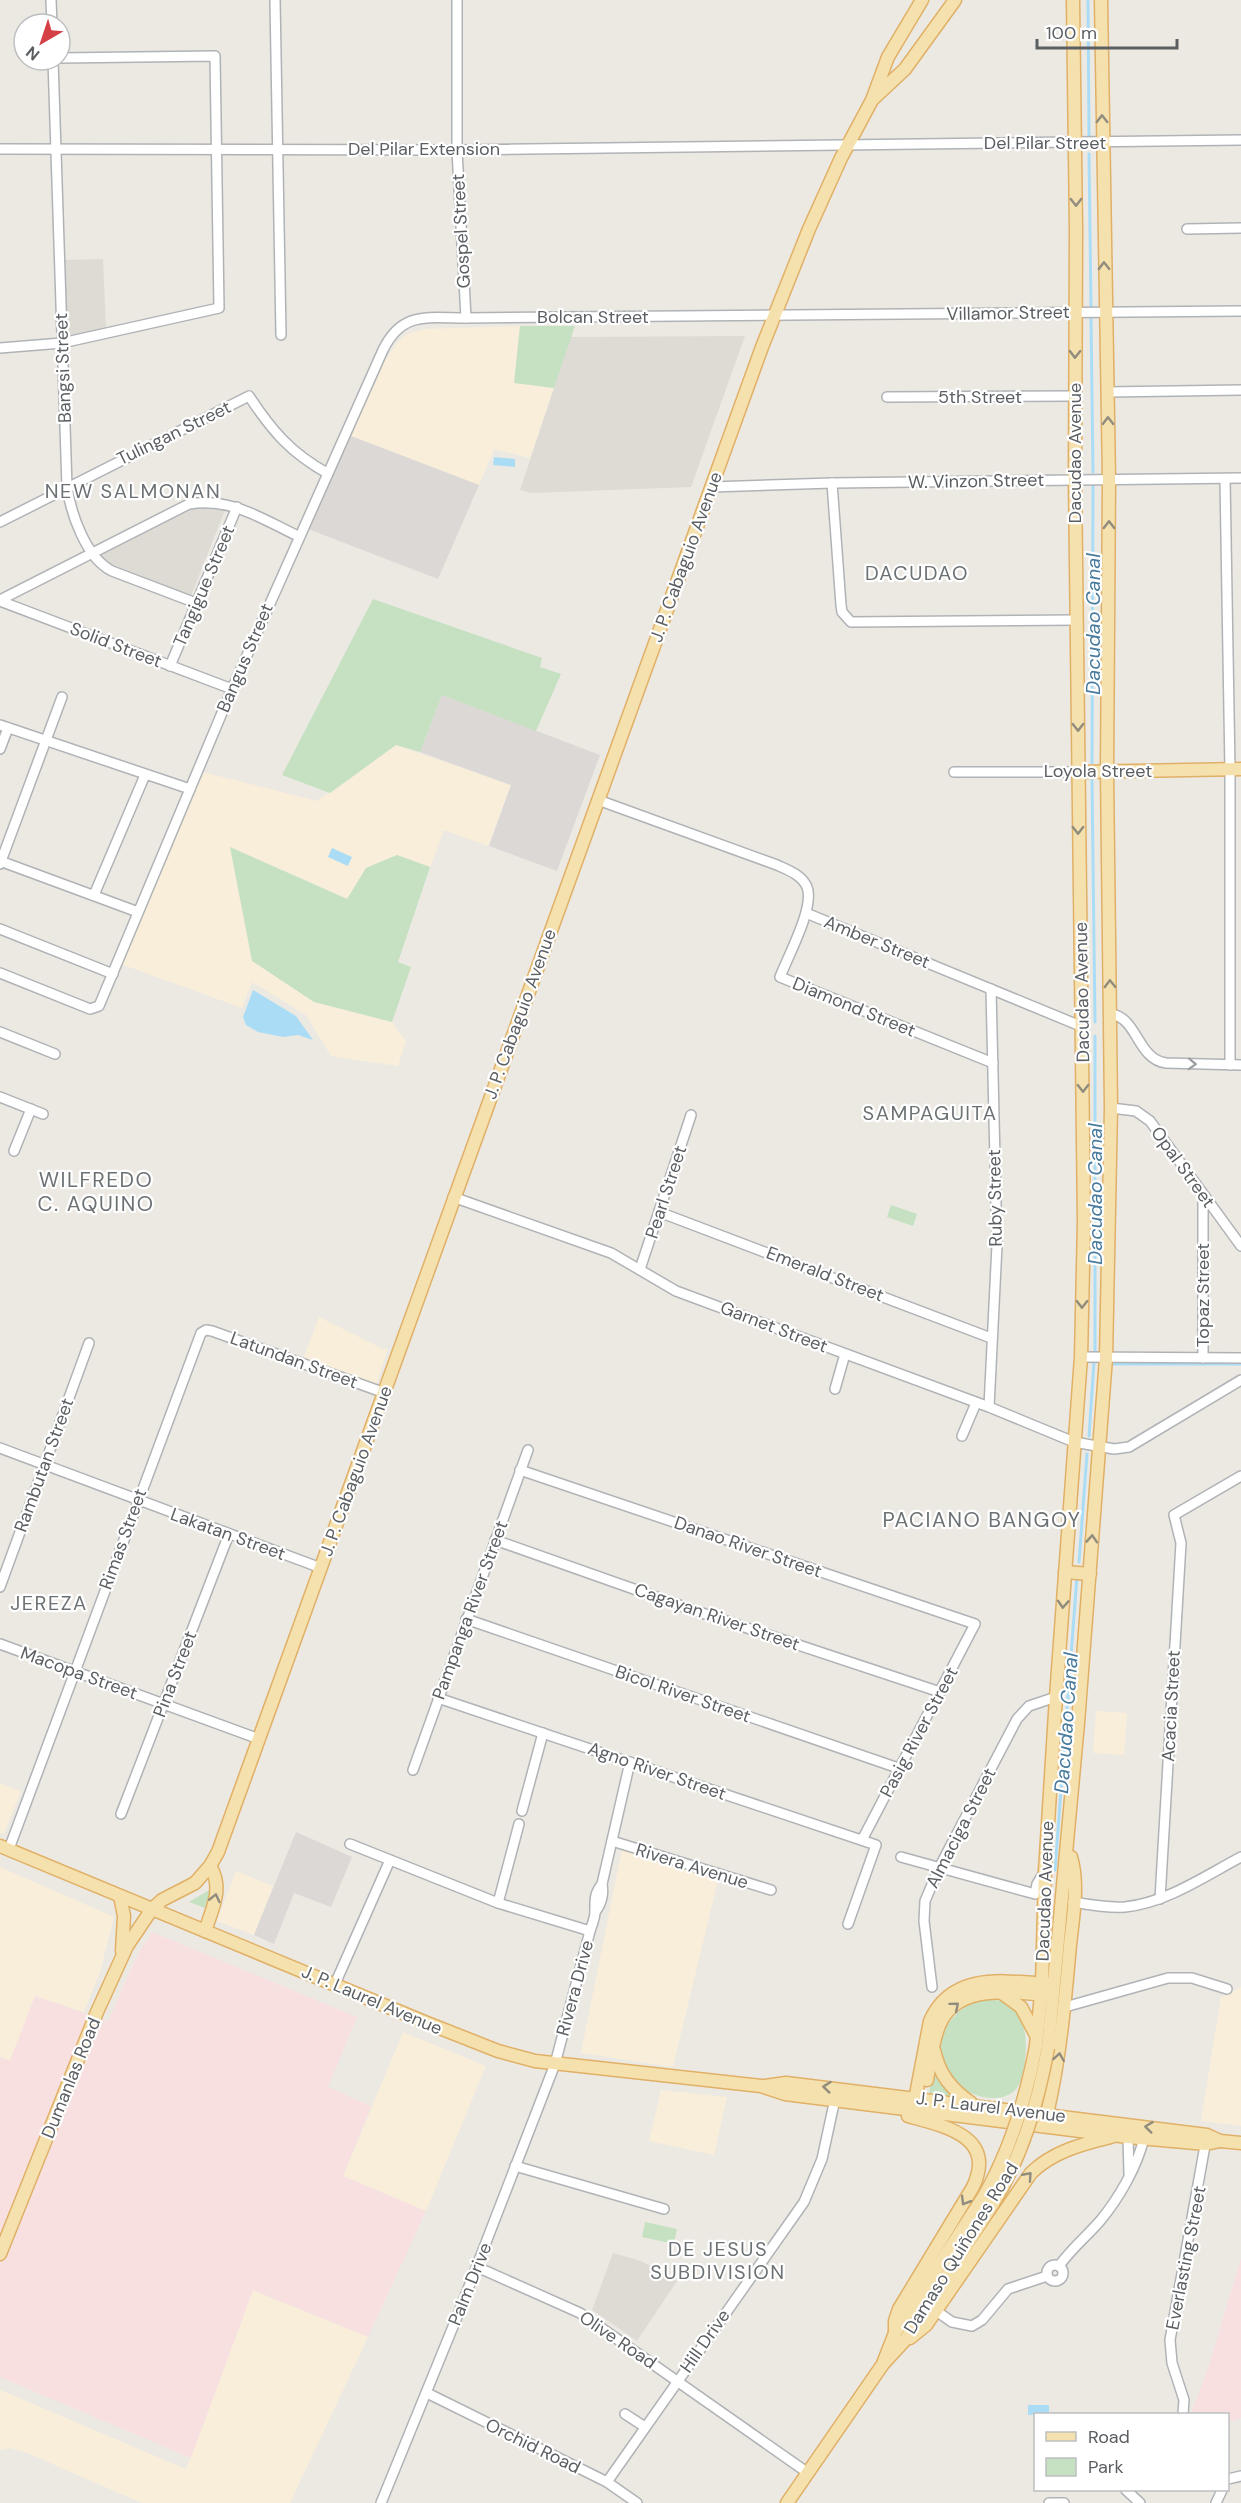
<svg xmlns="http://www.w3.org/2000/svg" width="1241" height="2503" viewBox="0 0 1241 2503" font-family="'DM Sans',sans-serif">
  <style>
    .commercial { fill: #f9eeda }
    .industrial { fill: #dbd8d5 }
    .education { fill: #dedad4 }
    .medical { fill: #f8e0e1 }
    .green { fill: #c5e1c2 }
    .water { fill: #aaddf5 }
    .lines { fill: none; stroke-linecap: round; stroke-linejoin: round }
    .stream { stroke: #aaddf5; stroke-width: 3 }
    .minor-casing { stroke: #b0b3b6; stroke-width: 12 }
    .major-casing { stroke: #e0b067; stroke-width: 15 }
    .minor { stroke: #fff; stroke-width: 9 }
    .major { stroke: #f5e1ae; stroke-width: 12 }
    .major-bridge-casing { stroke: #e0b067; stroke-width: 15; stroke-linecap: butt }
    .major-bridge { stroke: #f5e1ae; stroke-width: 12 }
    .oneway { stroke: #918c7d }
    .oneway2 { stroke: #9d9fa1 }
    .labels { text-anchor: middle; stroke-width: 4.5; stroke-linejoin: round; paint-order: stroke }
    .street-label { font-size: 18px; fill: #5b5f62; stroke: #fff }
    .neighbourhood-label { font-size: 20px; letter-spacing: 1.5px; fill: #6c7173; stroke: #fff }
    .water-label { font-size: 20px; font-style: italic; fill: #477a9c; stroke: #fff }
    .quarter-label { font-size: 21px; letter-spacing: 1.5px; fill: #6c7173; stroke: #fff }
  </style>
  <rect width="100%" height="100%" fill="#ece9e3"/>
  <g class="commercial">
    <polygon points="520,326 515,383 554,388 530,458 494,449 479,485 351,436 385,360 398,342 407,334 425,329"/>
    <polygon points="396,745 511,785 488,846 444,830 430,867 397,855 366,868 348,899 283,870 314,1002 392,1022 406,1041 398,1066 331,1056 306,1015 252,982 242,1008 121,964 202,772 317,801"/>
    <polygon points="319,1317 383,1349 388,1348 376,1386 303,1359"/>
    <polygon points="1096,1711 1127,1713 1124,1755 1093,1753"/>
    <polygon points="0,1783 21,1791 4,1834 0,1833"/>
    <polygon points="622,1849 718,1880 673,2067 581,2053"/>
    <polygon points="0,1867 114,1917 100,1972 84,2012 35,1996 10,2061 0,2057"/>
    <polygon points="236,1871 273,1886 254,1935 217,1921"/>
    <polygon points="1241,1987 1241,2126 1201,2121 1221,1997"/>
    <polygon points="403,2032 486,2066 426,2211 343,2176"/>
    <polygon points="661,2090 727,2097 714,2155 649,2141"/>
    <polygon points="253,2290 368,2337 290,2503 142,2503 27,2453 10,2448 0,2450 0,2390 186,2469"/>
  </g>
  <g class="industrial">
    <polygon points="351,436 479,485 438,579 308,529"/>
    <polygon points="442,695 600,755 557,871 489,846 511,785 420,752"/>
    <polygon points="296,1832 352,1857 331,1907 294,1893 274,1944 254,1935"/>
  </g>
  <g class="education">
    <polygon points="103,259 106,329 68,338 63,260"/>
    <polygon points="745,336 691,487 531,493 520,490 571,337"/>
    <polygon points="206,504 225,510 191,596 102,560 98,555 186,508"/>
    <polygon points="613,2253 641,2261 677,2281 637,2341 592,2310"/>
  </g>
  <g class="medical">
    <polygon points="152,1932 357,2017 328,2087 371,2106 343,2176 426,2211 368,2337 253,2290 191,2458 0,2377 0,2057 10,2061 35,1996 108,2021 137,1956"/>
    <polygon points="1241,2258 1241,2418 1228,2422 1228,2414 1191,2414 1209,2365"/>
  </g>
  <g class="green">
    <polygon points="520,326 575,326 554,388 514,383"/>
    <polygon points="373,599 542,658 540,667 561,674 536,731 442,695 420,752 396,745 330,793 282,775"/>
    <polygon points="230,847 347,899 366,868 397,855 430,867 398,962 411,967 392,1022 314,1002 252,961"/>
    <polygon points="891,1205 917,1214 913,1226 887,1217"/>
    <polygon points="211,1889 205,1908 189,1902"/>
    <path d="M981,2000C1023,1995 1030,2033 1024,2066C1022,2076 1021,2085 1014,2091C1005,2099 994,2099 983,2097C976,2095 968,2093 962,2088C926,2061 939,2012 981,2000Z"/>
    <polygon points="934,2065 955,2097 929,2093"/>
    <polygon points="645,2222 677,2229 674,2244 642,2237"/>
  </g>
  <g class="water">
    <polygon points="494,457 515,459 515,467 493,465"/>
    <polygon points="332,848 352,857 348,866 328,857"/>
    <polygon points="253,990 296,1016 313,1040 298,1035 283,1037 258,1032 246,1025 243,1017"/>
    <polygon points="1028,2405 1049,2405 1049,2414 1028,2415"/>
  </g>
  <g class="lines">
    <g class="stream">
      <polyline points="1088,0 1089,137"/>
      <polyline points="1089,154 1091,307"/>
      <polyline points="1091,318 1093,472"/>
      <polyline points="1092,763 1093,485"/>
      <polyline points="1092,780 1095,1022"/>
      <polyline points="1095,1351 1095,1036"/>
      <polyline points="1112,1364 1241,1364"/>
      <polyline points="1089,1436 1094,1362"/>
      <polyline points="1079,1562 1087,1454"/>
      <polyline points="1055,1870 1077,1576"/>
    </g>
    <g class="minor-casing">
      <g id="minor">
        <polyline points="51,0 52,24"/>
        <polyline points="275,0 281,335"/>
        <polyline points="457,0 457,150 466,318"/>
        <path d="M53,60L67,487C71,514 86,558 112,571L196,603"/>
        <polyline points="0,149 457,150 1241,140"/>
        <polyline points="1187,229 1241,228"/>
        <polyline points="0,348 62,343 219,308 215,56 60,58"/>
        <polyline points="1107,392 1241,390"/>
        <polyline points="887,397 1074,396"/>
        <polyline points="1225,479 1230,770 1230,1065"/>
        <polyline points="832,483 841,605 842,612 851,622 1077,620"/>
        <polyline points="711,487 832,483 1241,478"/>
        <path d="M0,522L249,396C272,431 291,453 327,473"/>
        <path d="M0,600L189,504C231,497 262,519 298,536"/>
        <polyline points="0,601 232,689"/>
        <polyline points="170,666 237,507"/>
        <polyline points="0,725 190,789"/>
        <polyline points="0,749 8,728"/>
        <polyline points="954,772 1078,772"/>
        <path d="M598,800L777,865C788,870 802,875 807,887C815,907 788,956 780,977L993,1063"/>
        <polyline points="0,861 138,912"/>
        <polyline points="0,864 62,697"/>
        <polyline points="94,895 145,775"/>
        <polyline points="806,913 1083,1027"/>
        <polyline points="0,929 113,974"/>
        <path d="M0,973L90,1009L99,1006L232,689L383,350C402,311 427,318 466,318L1241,311"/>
        <path d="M1111,1014C1138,1018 1137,1059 1166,1063L1241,1065"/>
        <polyline points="0,1032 55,1054"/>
        <polyline points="0,1097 43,1114"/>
        <polyline points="1111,1108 1136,1111 1150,1121 1241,1246"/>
        <polyline points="14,1151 31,1109"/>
        <polyline points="453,1197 611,1253 676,1291 989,1407 1074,1442 1114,1449 1129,1447 1241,1380"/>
        <polyline points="659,1212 991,1338"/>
        <polyline points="640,1269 691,1115"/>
        <polyline points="1081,1357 1241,1358"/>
        <polyline points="1203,1358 1203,1196"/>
        <polyline points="835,1389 845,1354"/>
        <polyline points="989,1407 997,1245 991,989"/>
        <polyline points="962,1436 976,1403"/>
        <polyline points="0,1448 321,1568"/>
        <polyline points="520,1470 975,1624 862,1840"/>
        <polyline points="495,1540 696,1611 940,1692"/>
        <polyline points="0,1587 89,1343"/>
        <polyline points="466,1619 901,1769"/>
        <polyline points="0,1644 259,1739"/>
        <polyline points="438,1698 876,1845 848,1924"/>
        <polyline points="413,1770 528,1450"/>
        <polyline points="522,1811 543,1733"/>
        <polyline points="121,1814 229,1534"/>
        <polyline points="612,1841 771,1890"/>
        <polyline points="350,1844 498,1903 590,1931"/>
        <polyline points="9,1849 201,1333 206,1330 212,1331 385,1393"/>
        <polyline points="901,1857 1035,1894 1037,1884 1045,1871"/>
        <polyline points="1160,1899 1181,1543 1174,1515 1241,1476"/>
        <path d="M1073,1902C1090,1905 1108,1908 1125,1907C1166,1903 1205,1876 1241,1857"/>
        <polyline points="498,1903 519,1824"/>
        <path d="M595,1912C602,1903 604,1895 602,1884"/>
        <polyline points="335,1984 390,1860"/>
        <polyline points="932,1987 924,1921 925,1901 939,1868 1017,1719 1029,1706 1056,1697"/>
        <polyline points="1065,2007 1168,1978 1192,1978 1227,1989"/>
        <polyline points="1128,2137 1129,2174"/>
        <polyline points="515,2166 664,2209"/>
        <circle cx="1055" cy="2273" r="8"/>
        <path d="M1059,2266C1071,2249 1086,2237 1100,2221C1119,2198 1137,2167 1144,2138"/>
        <polyline points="477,2267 580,2313 808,2473"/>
        <polyline points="932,2308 952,2322 972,2326 982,2320 1008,2289 1047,2276"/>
        <polyline points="427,2393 607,2482 637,2503"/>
        <polyline points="625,2414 645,2427"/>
        <polyline points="1183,2414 1184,2400 1172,2363 1170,2340 1206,2140"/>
        <polyline points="1228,2479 1241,2476"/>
        <polyline points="607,2482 804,2202 822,2159 835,2099"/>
        <polyline points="1126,2490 1140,2503"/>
        <path d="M381,2503L461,2307L555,2064L590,1931C592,1925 595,1918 595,1912C595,1900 594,1894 602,1884L630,1762"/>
        <polyline points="1049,2503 1064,2503"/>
        <polyline points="1216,2503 1222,2490"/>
      </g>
    </g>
    <g class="major-casing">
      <g id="major">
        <polyline points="874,98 905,69 955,0"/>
        <polyline points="1078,772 1241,769"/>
        <polyline points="1065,1572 1090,1574"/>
        <polyline points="0,1846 427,2023 498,2051 535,2061 761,2086 785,2094 1128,2137 1206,2144 1220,2141"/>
        <polyline points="120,1896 124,1916 122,1951"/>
        <path d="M205,1931C212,1909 224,1888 210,1866"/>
        <polyline points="1003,1994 1021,2007 1036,2035"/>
        <polyline points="1036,2046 1042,1984 1045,1871 1056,1697 1081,1357 1084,1222 1075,480 1076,230 1073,0"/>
        <polyline points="1048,2048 1078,1723 1106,1358 1111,1108 1107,772 1109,479 1101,0"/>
        <path d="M934,2050C939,2074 951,2089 971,2103"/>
        <path d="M927,2080C930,2062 932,2043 939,2026C955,1983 1011,1992 1047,1995"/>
        <polyline points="765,2086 786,2083 1207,2135 1220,2141 1241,2143"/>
        <path d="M914,2105L930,2021C952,1972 1003,1981 1047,1984"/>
        <path d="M1047,2114C1060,2058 1065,2002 1070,1945C1073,1917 1079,1884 1071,1857"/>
        <polyline points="0,2254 97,2012 127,1946 152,1909 162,1900 195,1883 210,1866 218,1852 762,347 809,229 841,158 872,100 888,57 922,0"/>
        <path d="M895,2333V2321L899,2309L973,2187C997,2136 944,2126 908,2116"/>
        <path d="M910,2338L926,2325L1031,2173C1052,2152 1082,2144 1111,2137"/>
        <polyline points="884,2361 895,2333 984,2196"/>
        <polyline points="787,2503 883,2364 906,2339 994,2202"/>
      </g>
    </g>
    <use href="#minor" class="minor"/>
    <use href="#major" class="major"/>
    <g class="major-bridge-casing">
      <g id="major-bridge">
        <path d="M984,2196C1011,2149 1026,2098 1036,2046"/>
        <path d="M994,2202C1023,2154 1038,2102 1048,2048"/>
      </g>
    </g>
    <use href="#major-bridge" class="major-bridge"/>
  </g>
  <defs><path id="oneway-chevron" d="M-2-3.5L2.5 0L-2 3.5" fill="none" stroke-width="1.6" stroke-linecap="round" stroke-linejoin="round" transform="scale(1.5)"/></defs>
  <g class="oneway">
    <use href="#oneway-chevron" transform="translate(1102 119) rotate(-90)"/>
    <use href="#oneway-chevron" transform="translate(1076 202) rotate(89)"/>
    <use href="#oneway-chevron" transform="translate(1104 266) rotate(-91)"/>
    <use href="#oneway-chevron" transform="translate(1075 354) rotate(91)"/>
    <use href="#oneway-chevron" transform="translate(1108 421) rotate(-91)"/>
    <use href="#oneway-chevron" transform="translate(1109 525) rotate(-90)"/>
    <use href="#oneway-chevron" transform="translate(1078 727) rotate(89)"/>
    <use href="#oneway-chevron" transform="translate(1078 830) rotate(90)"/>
    <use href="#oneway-chevron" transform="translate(1110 984) rotate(-91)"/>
    <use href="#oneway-chevron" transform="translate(1083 1088) rotate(90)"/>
    <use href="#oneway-chevron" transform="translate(1082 1304) rotate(91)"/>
    <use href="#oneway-chevron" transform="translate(1092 1539) rotate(-86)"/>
    <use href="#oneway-chevron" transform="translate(1063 1604) rotate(94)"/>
    <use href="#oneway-chevron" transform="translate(215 1898) rotate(-77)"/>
    <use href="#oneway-chevron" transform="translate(955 2006) rotate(-40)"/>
    <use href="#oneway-chevron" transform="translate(1059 2057) rotate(-81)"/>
    <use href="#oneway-chevron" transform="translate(827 2087) rotate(-174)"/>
    <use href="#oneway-chevron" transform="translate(1149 2127) rotate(-173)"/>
    <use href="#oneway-chevron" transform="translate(1028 2176) rotate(-48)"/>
    <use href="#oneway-chevron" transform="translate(965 2201) rotate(121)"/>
  </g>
  <use class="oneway2" href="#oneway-chevron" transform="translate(1192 1064) rotate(2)"/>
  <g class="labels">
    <g class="street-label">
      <text x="1045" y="149">Del Pilar Street</text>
      <text x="424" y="155">Del Pilar Extension</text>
      <text transform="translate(461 231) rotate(-93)" y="6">Gospel Street</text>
      <text transform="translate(1008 313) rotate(-1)" y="6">Villamor Street</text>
      <text x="593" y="323">Bolcan Street</text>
      <text transform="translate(63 368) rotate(-92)" y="6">Bangsi Street</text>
      <text x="980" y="403">5th Street</text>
      <text transform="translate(174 433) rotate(-26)" y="6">Tulingan Street</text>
      <text transform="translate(1075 453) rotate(-90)" y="6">Dacudao Avenue</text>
      <text transform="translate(976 481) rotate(-1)" y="6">W. Vinzon Street</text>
      <text transform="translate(686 557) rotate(-70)" y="6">J. P. Cabaguio Avenue</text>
      <text transform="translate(204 586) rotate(-67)" y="6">Tangigue Street</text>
      <text transform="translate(116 645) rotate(21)" y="6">Solid Street</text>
      <text transform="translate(245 658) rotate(-67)" y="6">Bangus Street</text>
      <text x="1098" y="777">Loyola Street</text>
      <text transform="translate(877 942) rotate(22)" y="6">Amber Street</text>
      <text transform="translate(1082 992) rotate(-91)" y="6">Dacudao Avenue</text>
      <text transform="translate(854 1007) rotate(22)" y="6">Diamond Street</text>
      <text transform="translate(520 1014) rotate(-70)" y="6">J. P. Cabaguio Avenue</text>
      <text transform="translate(1183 1167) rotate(54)" y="6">Opal Street</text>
      <text transform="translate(666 1192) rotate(-72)" y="6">Pearl Street</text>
      <text transform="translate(995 1198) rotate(-91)" y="6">Ruby Street</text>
      <text transform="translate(825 1274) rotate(21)" y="6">Emerald Street</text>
      <text transform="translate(1203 1295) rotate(-90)" y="6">Topaz Street</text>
      <text transform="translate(774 1327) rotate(21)" y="6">Garnet Street</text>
      <text transform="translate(294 1360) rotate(20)" y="6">Latundan Street</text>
      <text transform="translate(44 1465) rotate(-70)" y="6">Rambutan Street</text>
      <text transform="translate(356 1471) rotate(-70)" y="6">J. P. Cabaguio Avenue</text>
      <text transform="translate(228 1534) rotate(20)" y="6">Lakatan Street</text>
      <text transform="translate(123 1539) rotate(-70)" y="6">Rimas Street</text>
      <text transform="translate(748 1547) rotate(19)" y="6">Danao River Street</text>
      <text transform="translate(470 1610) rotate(-70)" y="6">Pampanga River Street</text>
      <text transform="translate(717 1617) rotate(19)" y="6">Cagayan River Street</text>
      <text transform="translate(79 1673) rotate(20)" y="6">Macopa Street</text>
      <text transform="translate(175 1674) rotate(-69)" y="6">Pina Street</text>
      <text transform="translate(683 1694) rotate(19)" y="6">Bicol River Street</text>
      <text transform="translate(1171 1706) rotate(-87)" y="6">Acacia Street</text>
      <text transform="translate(919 1732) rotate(-62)" y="6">Pasig River Street</text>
      <text transform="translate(657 1771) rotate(19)" y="6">Agno River Street</text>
      <text transform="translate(961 1828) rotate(-63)" y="6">Almaciga Street</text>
      <text transform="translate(692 1866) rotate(17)" y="6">Rivera Avenue</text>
      <text transform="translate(1045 1891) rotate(-88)" y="6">Dacudao Avenue</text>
      <text transform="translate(575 1988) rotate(-75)" y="6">Rivera Drive</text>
      <text transform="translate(372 2000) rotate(23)" y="6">J. P. Laurel Avenue</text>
      <text transform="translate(71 2078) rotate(-68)" y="6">Dumanlas Road</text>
      <text transform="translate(991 2107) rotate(7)" y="6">J. P. Laurel Avenue</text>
      <text transform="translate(961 2248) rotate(-58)" y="6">Damaso Quiñones Road</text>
      <text transform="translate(1186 2258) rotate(-79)" y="6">Everlasting Street</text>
      <text transform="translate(470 2284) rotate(-68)" y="6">Palm Drive</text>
      <text transform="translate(618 2340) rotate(34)" y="6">Olive Road</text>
      <text transform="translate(705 2341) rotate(-55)" y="6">Hill Drive</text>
      <text transform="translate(533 2446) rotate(26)" y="6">Orchid Road</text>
    </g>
    <g class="neighbourhood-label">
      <text x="133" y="498">NEW SALMONAN</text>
      <text x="917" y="580">DACUDAO</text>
      <text x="930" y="1120">SAMPAGUITA</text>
      <text x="49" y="1610">JEREZA</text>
      <text x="718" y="2256">DE JESUS<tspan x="718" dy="23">SUBDIVISION</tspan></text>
    </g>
    <g class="water-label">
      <text transform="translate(1093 624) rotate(-90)" y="7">Dacudao Canal</text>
      <text transform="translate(1095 1194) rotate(-90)" y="7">Dacudao Canal</text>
      <text transform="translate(1066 1723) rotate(-86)" y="7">Dacudao Canal</text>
    </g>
    <g class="quarter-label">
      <text x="96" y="1187">WILFREDO<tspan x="96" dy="24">C. AQUINO</tspan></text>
      <text x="982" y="1527">PACIANO BANGOY</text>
    </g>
  </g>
  <rect x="1034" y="2413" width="195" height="78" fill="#ffffff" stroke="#bdbfc0" stroke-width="1.5"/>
  <rect x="1046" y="2432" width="30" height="9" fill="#f5e1ae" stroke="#bdbfc0" stroke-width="1.5"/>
  <text x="1088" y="2443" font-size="18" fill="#5b5f62">Road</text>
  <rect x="1046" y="2458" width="30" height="18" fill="#c5e1c2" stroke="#bdbfc0" stroke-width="1.5"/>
  <text x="1088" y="2473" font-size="18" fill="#5b5f62">Park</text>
  <g transform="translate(42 42) rotate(219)"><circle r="28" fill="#ffffff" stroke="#bdbfc0" stroke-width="1.5"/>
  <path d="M0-4.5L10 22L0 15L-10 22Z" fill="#d44046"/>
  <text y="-9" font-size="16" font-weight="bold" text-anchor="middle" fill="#5b5f62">N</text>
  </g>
  <path d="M1037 39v9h140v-9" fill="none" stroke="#5b5f62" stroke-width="3"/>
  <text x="1046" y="39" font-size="18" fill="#5b5f62" stroke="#ffffff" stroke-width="4.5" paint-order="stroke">100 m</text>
</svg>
